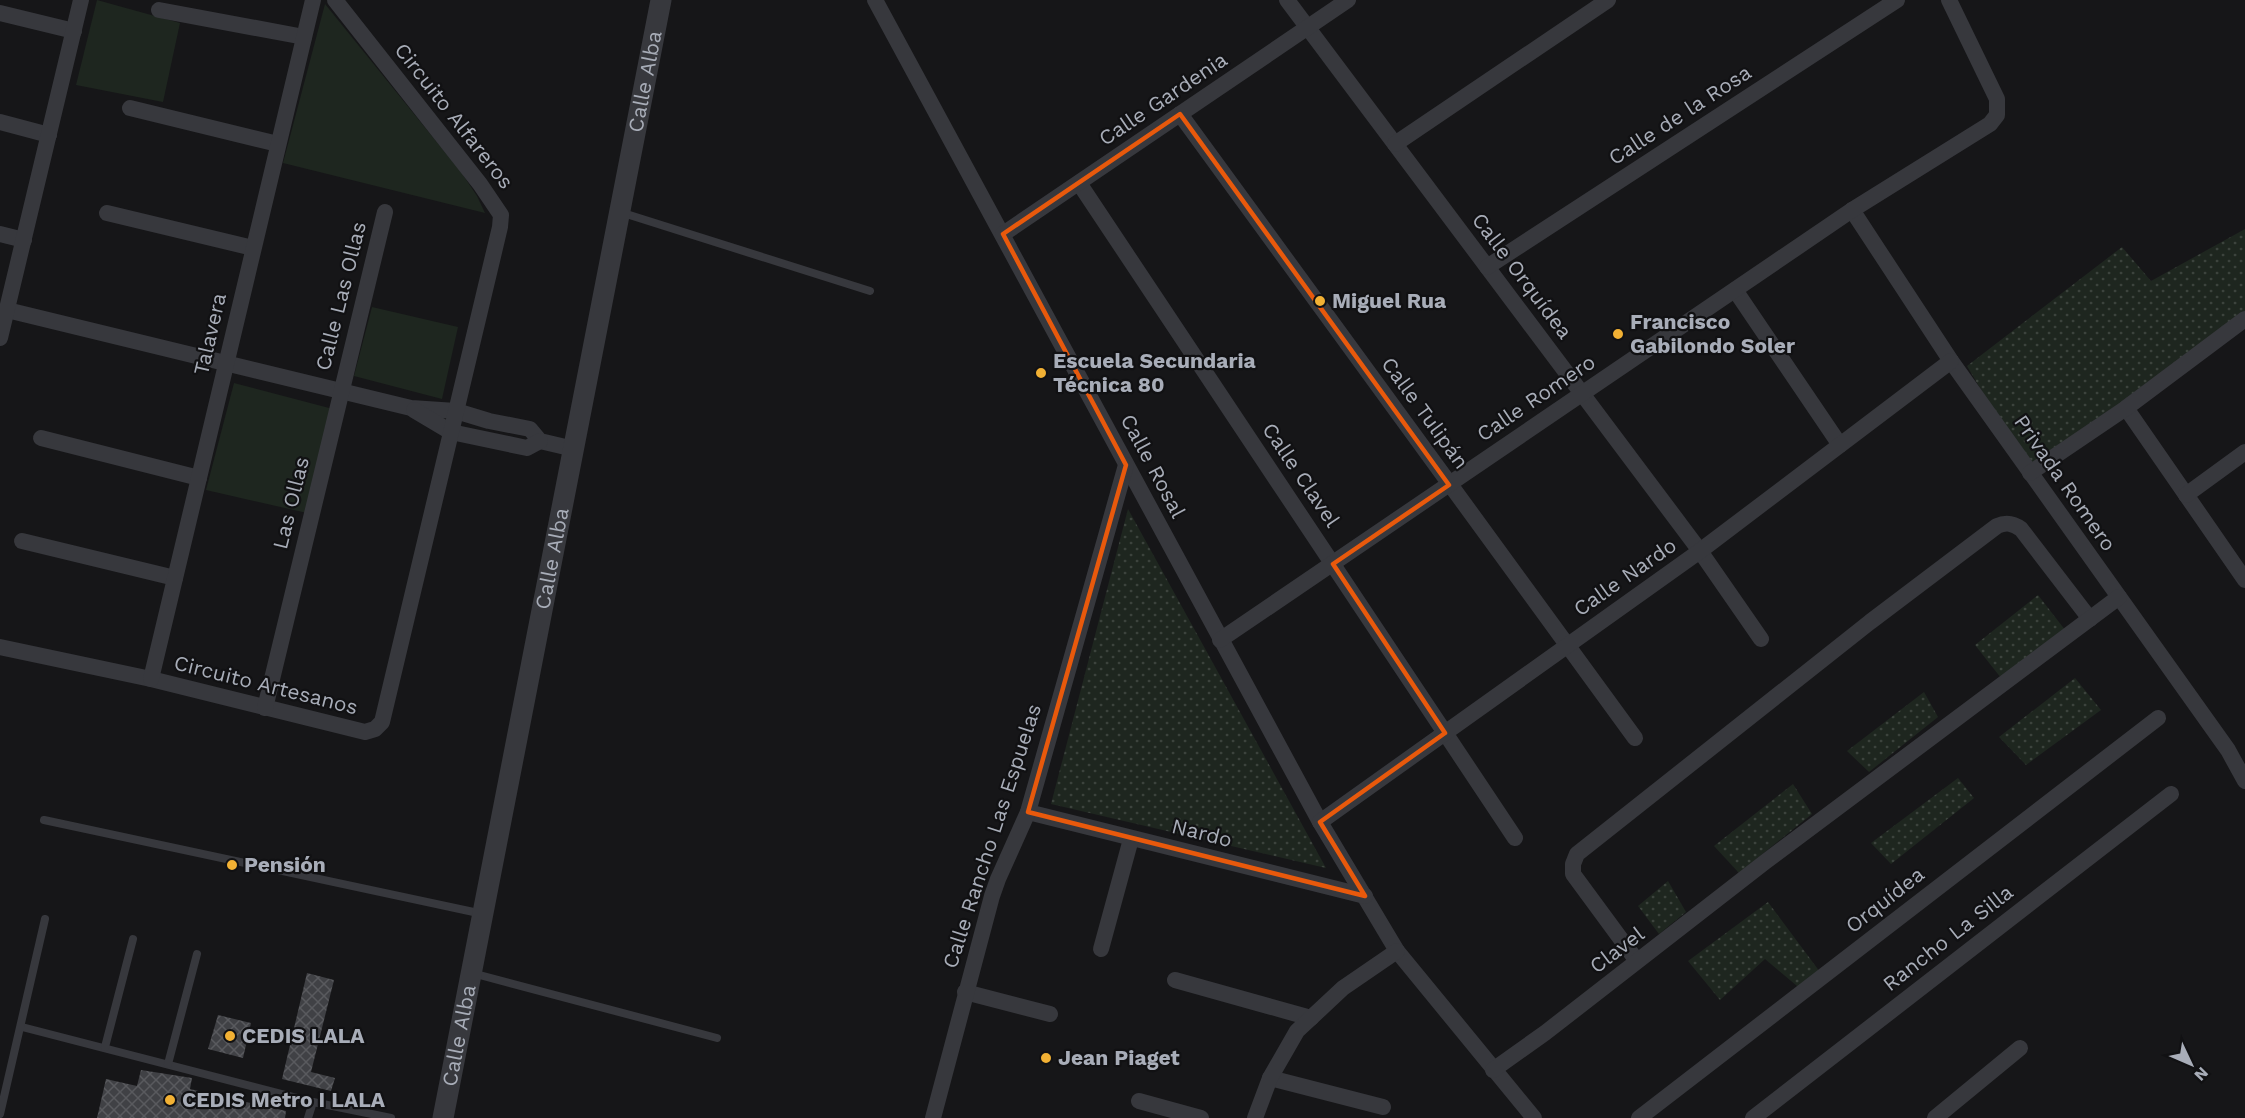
<svg xmlns="http://www.w3.org/2000/svg" width="2245" height="1118" viewBox="0 0 2245 1118" font-family="'Work Sans',sans-serif">
  <style>
    .grass { fill: #1e261f }
    .park { fill: url(#park-dots) }
    .building { fill: url(#building-cross-hatch) }
    .lines { fill: none; stroke-linecap: round; stroke-linejoin: round }
    .service { stroke: #37383d; stroke-width: 8 }
    .minor { stroke: #37383d; stroke-width: 16 }
    .tertiary { stroke: #37383d; stroke-width: 21 }
    .marked { fill: none; stroke: #e8590c; stroke-width: 4.5; stroke-linejoin: round }
    .poi-dot { fill: #f2b134; stroke: #111113; stroke-width: 2 }
    .labels { text-anchor: middle; stroke-width: 4.5; stroke-linejoin: round; paint-order: stroke }
    .street-label { font-size: 21px; fill: #a8adb8; stroke: #111113 }
    .poi-label { font-size: 21px; font-weight: bold; fill: #a8adb8; stroke: #111113; text-anchor: start }
  </style>
  <defs>
    <pattern id="park-dots" width="8" height="8" patternUnits="userSpaceOnUse" patternTransform="scale(1.5)"><rect width="8" height="8" fill="#1e261f"/><path d="M2 2h.1M6 6h.1" fill="none" stroke="#3c433d" stroke-width="1.8" stroke-linecap="round"/></pattern>
    <pattern id="building-cross-hatch" width="8" height="8" patternUnits="userSpaceOnUse" patternTransform="scale(1.5)"><rect width="8" height="8" fill="#404145"/><path d="M0 0l8 8M0 8l8-8" fill="none" stroke="#595a5e"/></pattern>
  </defs>
  <rect width="100%" height="100%" fill="#161618"/>
  <g class="grass">
    <polygon points="97,0 180,23 163,102 76,85"/>
    <polygon points="325,4 461,172 477,196 485,213 283,163"/>
    <polygon points="372,307 458,327 442,399 354,376"/>
    <polygon points="234,383 333,409 307,513 206,490"/>
  </g>
  <g class="park">
    <polygon points="2245,229 2245,322 2030,473 1967,366 2122,247 2151,281"/>
    <polygon points="1128,509 1326,868 1051,804"/>
    <polygon points="2038,595 2069,635 2005,683 1975,645"/>
    <polygon points="2075,678 2101,710 2026,765 1999,737"/>
    <polygon points="1924,692 1938,717 1869,772 1847,751"/>
    <polygon points="1958,778 1974,798 1891,864 1871,843"/>
    <polygon points="1793,784 1812,814 1739,873 1714,846"/>
    <polygon points="1668,881 1686,912 1659,934 1638,906"/>
    <polygon points="1768,902 1820,972 1803,991 1765,959 1720,1000 1688,961"/>
  </g>
  <g class="building">
    <polygon points="307,973 334,980 311,1072 335,1078 331,1091 282,1079"/>
    <polygon points="218,1015 251,1023 243,1058 208,1049"/>
    <polygon points="141,1070 192,1078 190,1089 286,1111 285,1118 97,1118 106,1079 137,1086"/>
  </g>
  <g class="lines">
    <g class="service">
      <polyline points="620,212 870,291"/>
      <polyline points="44,820 483,914"/>
      <polyline points="472,973 717,1038"/>
      <polyline points="22,1027 313,1102 391,1118"/>
      <polyline points="105,1047 133,939"/>
      <polyline points="168,1064 197,954"/>
      <polyline points="0,1114 45,919"/>
      <polyline points="308,1118 313,1102"/>
    </g>
    <g class="minor">
      <polyline points="875,0 1320,822 1397,951 1534,1118"/>
      <polyline points="1287,0 1700,551 1761,639"/>
      <polyline points="159,10 304,37"/>
      <polyline points="0,13 74,31"/>
      <polyline points="130,108 278,144"/>
      <polyline points="1180,114 1635,738"/>
      <polyline points="0,122 49,135"/>
      <polyline points="1395,144 1608,0"/>
      <polyline points="1079,183 1515,838"/>
      <polyline points="1852,210 1951,361 2228,750 2245,781"/>
      <polyline points="107,213 253,248"/>
      <polyline points="0,234 24,240"/>
      <polyline points="1003,234 1348,0"/>
      <polyline points="1487,267 1897,0"/>
      <polyline points="1735,290 1840,445"/>
      <polyline points="0,314 7,310 411,408 456,411 489,421 530,429 540,441 574,449"/>
      <polyline points="0,338 81,0"/>
      <polyline points="2126,408 2245,580"/>
      <polyline points="414,410 451,432 527,448 540,441"/>
      <polyline points="41,438 199,478"/>
      <polyline points="2030,473 2126,408 2245,319"/>
      <polyline points="2186,495 2245,452"/>
      <polyline points="22,541 175,578"/>
      <polyline points="1220,640 1852,210 1990,124 1997,115 1997,99 1949,0"/>
      <polyline points="0,647 151,679 365,732 375,729 382,722 500,227 501,215 480,184 335,0"/>
      <polyline points="151,679 313,0"/>
      <polyline points="265,708 385,212"/>
      <polyline points="1028,812 1365,896"/>
      <polyline points="1320,822 1700,551 1951,361"/>
      <polyline points="1101,949 1131,839"/>
      <path d="M1637,961L1573,874V864L1577,854L1870,622L1997,526C2006,522 2013,523 2021,529L2090,619"/>
      <polyline points="1175,980 1311,1018"/>
      <polyline points="965,992 1050,1014"/>
      <polyline points="1493,1070 1545,1033 1765,862 2119,597"/>
      <polyline points="1270,1078 1383,1107"/>
      <polyline points="1139,1101 1201,1118"/>
      <polyline points="933,1118 992,896 998,879 1028,812 1126,465"/>
      <polyline points="1255,1118 1270,1078 1297,1031 1343,988 1397,951"/>
      <polyline points="1639,1118 2158,718"/>
      <polyline points="1753,1118 2171,794"/>
      <polyline points="1935,1118 2020,1048"/>
    </g>
    <path class="tertiary" id="s1" d="M443,1118L661,0"/>
  </g>
  <path class="marked" d="M1180,114L1449,485L1333,564L1445,733L1320,822L1365,896L1028,812L1126,465L1003,234Z"/>
  <g class="poi-dot">
    <circle cx="1320" cy="301" r="6"/>
    <circle cx="1618" cy="334" r="6"/>
    <circle cx="1041" cy="373" r="6"/>
    <circle cx="232" cy="865" r="6"/>
    <circle cx="230" cy="1036" r="6"/>
    <circle cx="1046" cy="1058" r="6"/>
    <circle cx="170" cy="1100" r="6"/>
  </g>
  <g class="labels">
    <g class="street-label">
      <text dy="7" stroke="none"><textPath href="#s1" startOffset="1056">Calle Alba</textPath></text>
      <text transform="translate(1163 99) rotate(-34)" y="7">Calle Gardenia</text>
      <text transform="translate(1680 115) rotate(-33)" y="7">Calle de la Rosa</text>
      <text transform="translate(454 116) rotate(52)" y="7">Circuito Alfareros</text>
      <text transform="translate(1522 276) rotate(53)" y="7">Calle Orquídea</text>
      <text transform="translate(341 296) rotate(-76)" y="7">Calle Las Ollas</text>
      <text transform="translate(210 334) rotate(-77)" y="7">Talavera</text>
      <text transform="translate(1536 398) rotate(-34)" y="7">Calle Romero</text>
      <text transform="translate(1425 413) rotate(54)" y="7">Calle Tulipán</text>
      <text transform="translate(1153 466) rotate(62)" y="7">Calle Rosal</text>
      <text transform="translate(1301 475) rotate(56)" y="7">Calle Clavel</text>
      <text transform="translate(2065 483) rotate(55)" y="7">Privada Romero</text>
      <text transform="translate(291 503) rotate(-76)" y="7">Las Ollas</text>
      <text dy="7" stroke="none"><textPath href="#s1" startOffset="570">Calle Alba</textPath></text>
      <text transform="translate(1625 577) rotate(-35)" y="7">Calle Nardo</text>
      <text transform="translate(266 685) rotate(14)" y="7">Circuito Artesanos</text>
      <text transform="translate(1202 833) rotate(14)" y="7">Nardo</text>
      <text transform="translate(992 836) rotate(-72)" y="7">Calle Rancho Las Espuelas</text>
      <text transform="translate(1885 900) rotate(-38)" y="7">Orquídea</text>
      <text transform="translate(1948 938) rotate(-38)" y="7">Rancho La Silla</text>
      <text transform="translate(1617 950) rotate(-37)" y="7">Clavel</text>
      <text dy="7" stroke="none"><textPath href="#s1" startOffset="84">Calle Alba</textPath></text>
    </g>
    <g class="poi-label">
      <text x="1332" y="308">Miguel Rua</text>
      <text x="1630" y="329">Francisco<tspan x="1630" dy="24">Gabilondo Soler</tspan></text>
      <text x="1053" y="368">Escuela Secundaria<tspan x="1053" dy="24">Técnica 80</tspan></text>
      <text x="244" y="872">Pensión</text>
      <text x="242" y="1043">CEDIS LALA</text>
      <text x="1058" y="1065">Jean Piaget</text>
      <text x="182" y="1107">CEDIS Metro I LALA</text>
    </g>
  </g>
  <g transform="translate(2191 1064) rotate(134)" stroke="#111113" stroke-width="4.5" paint-order="stroke">
  <path d="M0-4.5L10 22L0 15L-10 22Z" fill="#a8adb8"/>
  <text y="-9" font-size="16" font-weight="bold" text-anchor="middle" fill="#a8adb8">N</text>
  </g>
</svg>
